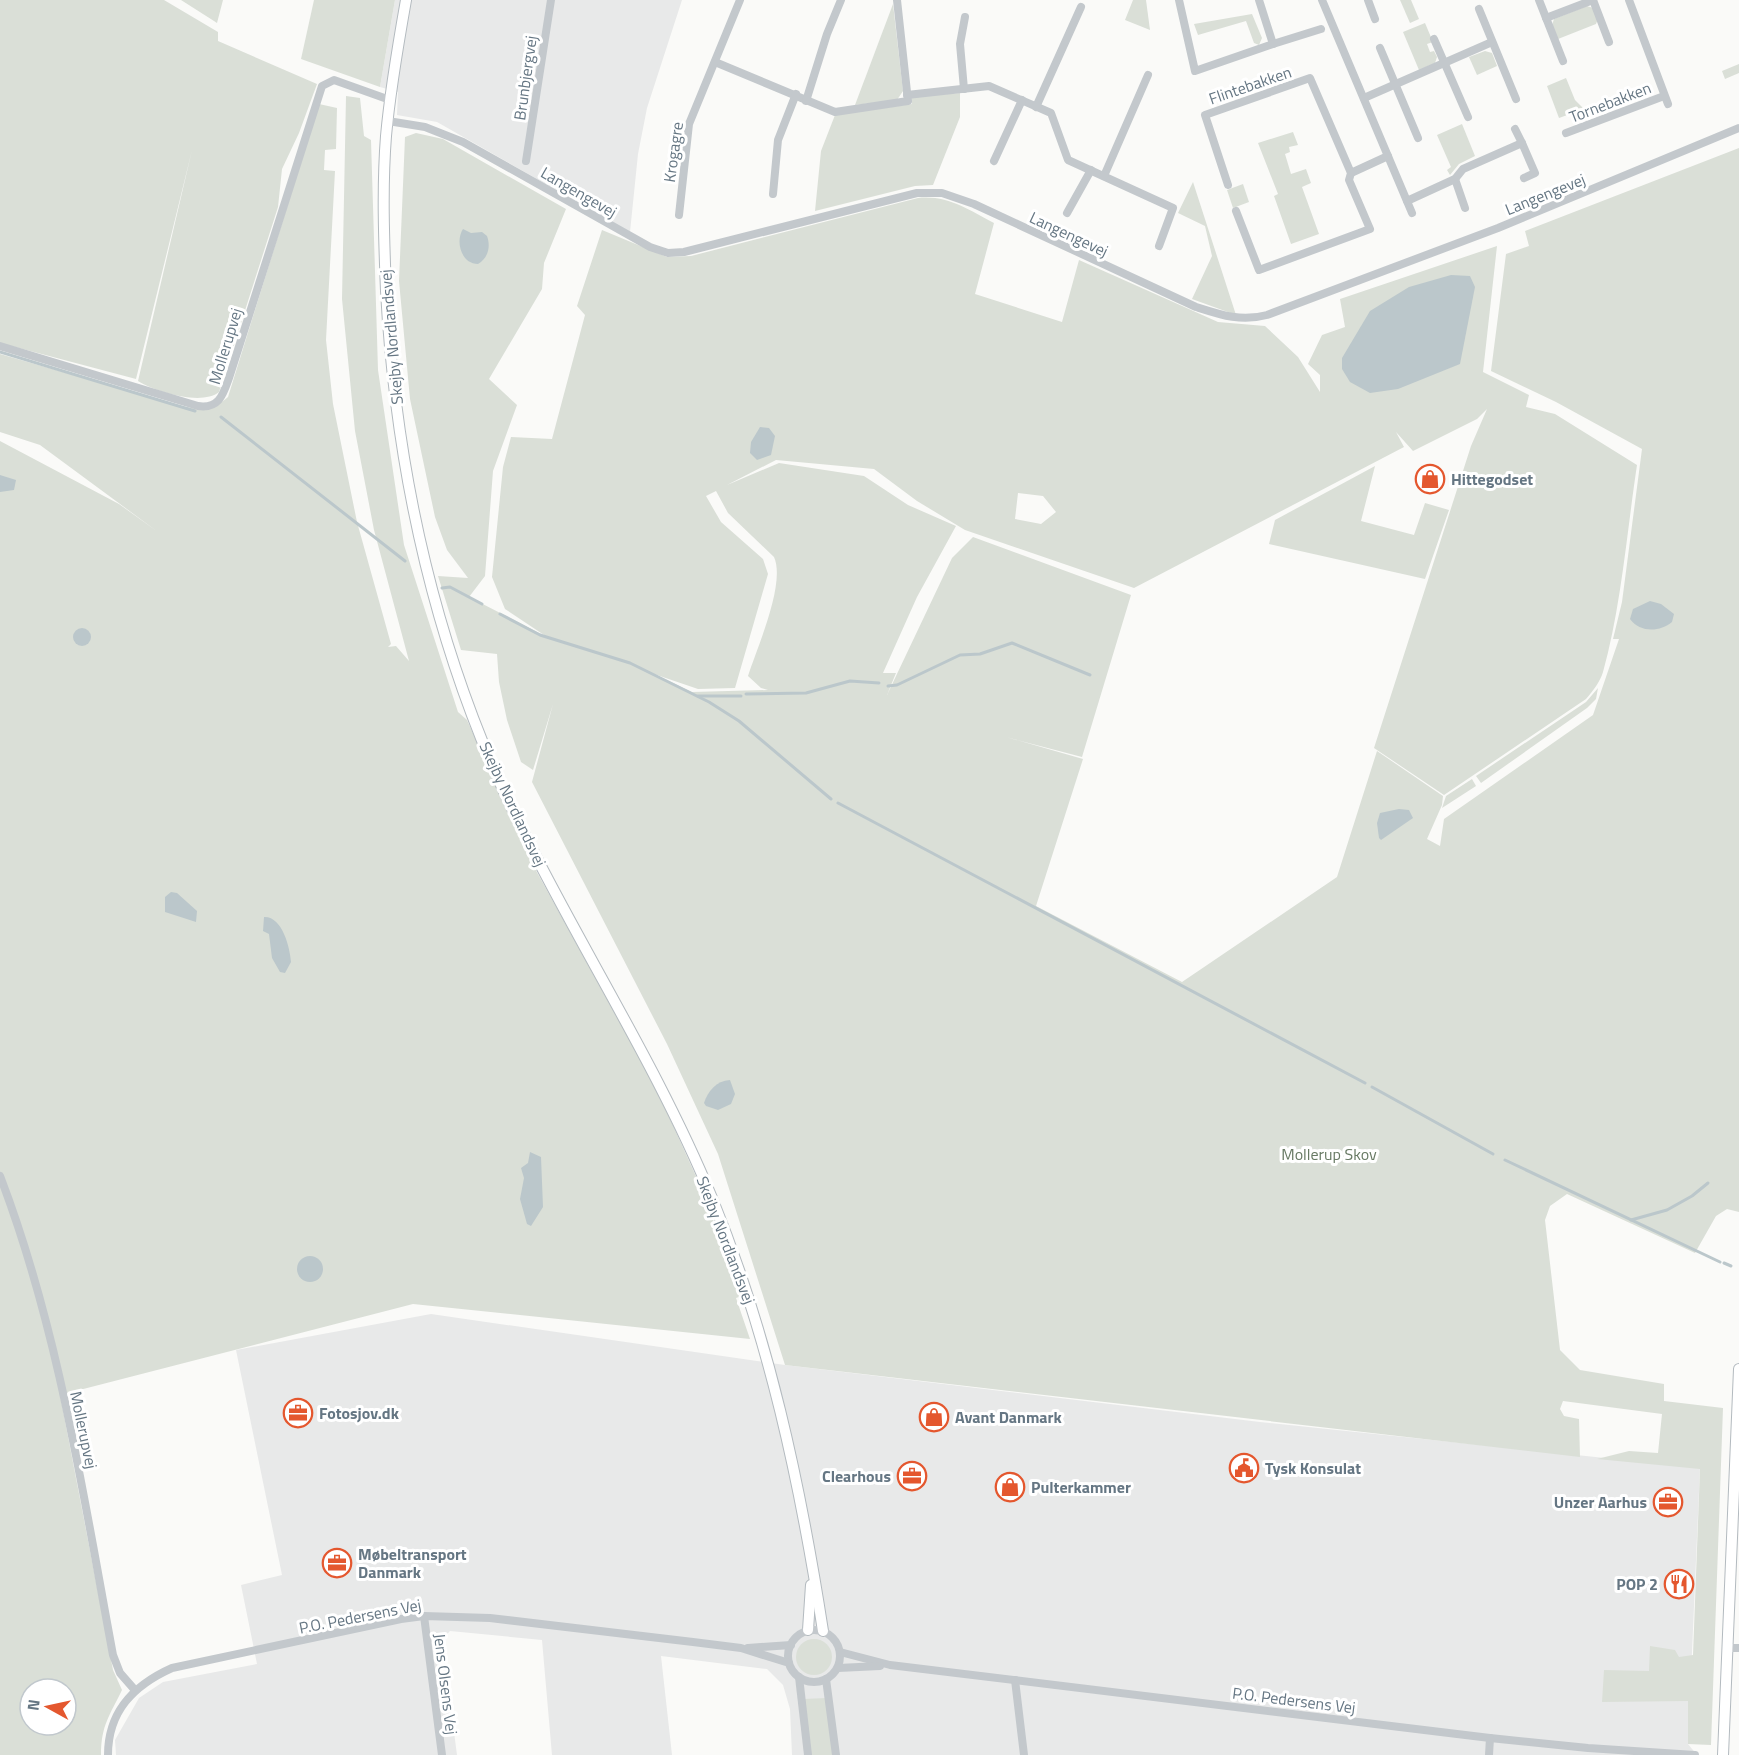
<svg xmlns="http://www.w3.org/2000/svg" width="1739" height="1755" viewBox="0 0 1739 1755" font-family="'Titillium Web',sans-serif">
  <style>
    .built { fill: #e8e9e9 }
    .green { fill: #dadfd7; fill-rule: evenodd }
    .water { fill: #bbc7cb }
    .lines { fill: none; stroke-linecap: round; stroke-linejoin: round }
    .stream { stroke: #bbc7cb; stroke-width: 3 }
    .secondary-casing { stroke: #b3babf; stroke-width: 12 }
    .street { stroke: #c3c8cc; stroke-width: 8 }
    .secondary { stroke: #fff; stroke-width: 10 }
    .labels { text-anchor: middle; stroke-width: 6; stroke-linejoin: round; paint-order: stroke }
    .street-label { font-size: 16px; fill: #657683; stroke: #fff }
    .poi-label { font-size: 16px; font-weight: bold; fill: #657683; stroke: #fff; text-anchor: start }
    .park-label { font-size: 16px; fill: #687a64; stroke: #fff }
  </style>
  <rect width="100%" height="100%" fill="#fafaf8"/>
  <g class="built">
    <polygon points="395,0 682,0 647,108 638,154 630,232 437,122 397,115 398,92 380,87"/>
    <polygon points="431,1314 785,1365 1260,1422 1700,1468 1688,1744 1697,1755 792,1755 790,1709 783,1685 767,1669 661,1656 672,1755 552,1755 542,1640 450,1631 442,1640 457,1755 116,1755 115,1740 139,1698 163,1682 257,1664 241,1585 282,1575 236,1350"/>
  </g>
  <g class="green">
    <path d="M0,0H164L218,32V41L317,84L299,133L282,169L278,207L219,392C202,406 156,392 138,381L192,150L136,379L0,343Z"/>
    <polygon points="181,0 223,0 217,23 214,21"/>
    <polygon points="314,0 395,0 380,87 301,59"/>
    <polygon points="1133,0 1146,0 1150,30 1125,20"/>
    <polygon points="1400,0 1411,0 1419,19 1410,23"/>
    <polygon points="893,4 903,91 897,100 855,105"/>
    <polygon points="1587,6 1593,8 1598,19 1596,24 1558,39 1552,25 1554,19"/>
    <polygon points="1252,14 1262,38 1259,45 1254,43 1246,21 1198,35 1194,24"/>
    <polygon points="1425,23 1433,42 1427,44 1430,52 1434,51 1437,57 1435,63 1419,70 1403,32"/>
    <polygon points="1485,51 1492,53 1497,66 1477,75 1469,57"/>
    <polygon points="1739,64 1739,73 1725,79 1722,71"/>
    <polygon points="1566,78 1575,100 1584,109 1559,118 1547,86"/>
    <polygon points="960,93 960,117 933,185 915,186 815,211 821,151 835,115 912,104 911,97"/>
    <path d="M346,96L360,98L364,136L371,140L378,370L404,545L458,712L467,720L528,856L657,1090L699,1183L742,1296L736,1298L750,1339L413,1304L60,1395L113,1670L122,1690C110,1715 101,1725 101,1755H0V441L119,504L158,532L40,445L0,432V354L181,406C201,410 212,411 228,397L319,104L337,108L336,149L325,150L324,170L335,171L326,340L333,404L357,522L391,644L388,647L396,646L409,661L374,530L355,431L342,299ZM30,1689H66V1725H30Z"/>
    <polygon points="1462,124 1475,156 1459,164 1450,175 1447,170 1451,167 1437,135"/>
    <polygon points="1293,132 1298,145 1289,147 1290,152 1285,154 1291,174 1306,169 1311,183 1302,187 1319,234 1291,244 1274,196 1278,194 1258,143"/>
    <path d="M416,133L443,139L566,209L544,263L542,289L489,379L517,405L493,471L485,576L469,597L547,637L505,609L492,577L503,467L511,437L552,439L585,315L577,306L602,230L667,257L691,256L918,198C948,195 969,210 994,223L975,294L1062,322L1079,260L1218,322L1265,326L1298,357L1320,392V375L1308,364L1322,335L1345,327L1340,299L1497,246L1483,372L1529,395L1526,407L1555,414L1637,465C1627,531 1621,608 1603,672C1600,682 1593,691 1586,699L1444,795L1374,748L1471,446L1487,409L1477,419L1413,451L1396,432L1404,447L1134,588L965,530L917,501L874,469L776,460L727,485L779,463L864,476L908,505L956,526L917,597L883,673H896L887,695L952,558L973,537L1131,595L1082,757L1006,737L1083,759L1036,906L1182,982L1337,877L1377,751L1443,796L1442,805L1427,839L1440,846L1444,819L1593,715L1619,639H1613L1622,602L1642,449L1556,402L1491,371L1506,254L1529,246L1525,231L1739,148V1212L1727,1209L1716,1216L1695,1253L1567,1194L1550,1206L1545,1220L1560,1350L1580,1370L1664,1384V1401L1723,1408L1711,1745L1688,1744V1701L1602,1702L1604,1670L1649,1671L1650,1646L1675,1650L1679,1657L1693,1655L1700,1469L1597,1459L1629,1451L1658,1453L1662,1414L1563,1401L1560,1409L1564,1416L1579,1419L1580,1457L785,1365L718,1154L667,1044L532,782L553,704L533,770L521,762L507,720L499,682L497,654L461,650L438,576L468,578L447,550L435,517L410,399L399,281L405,137ZM716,491L728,513L774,557C786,583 757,648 748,676L761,688L768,690L692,692L654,674L698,689L735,688L768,574L763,559L721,522L706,496ZM1018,493L1043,496L1056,512L1041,524L1015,519Z"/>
    <polygon points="1193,182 1236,315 1192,299 1212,256 1205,226 1178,213"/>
    <polygon points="1243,184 1249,202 1233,208 1227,190"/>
    <polygon points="1375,466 1361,521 1414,535 1425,503 1449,510 1425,579 1269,544 1275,520"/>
    <polygon points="1598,688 1596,699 1587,708 1481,783 1476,776 1586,702"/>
    <polygon points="1472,779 1476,786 1442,808 1446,796"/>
    <circle cx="814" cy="1657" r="18"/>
    <polygon points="826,1698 833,1755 811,1755 804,1699"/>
  </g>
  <g class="water">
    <path d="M463,229L471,233L482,232L487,236C491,247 488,258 478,264C461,264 455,241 463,229Z"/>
    <polygon points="1451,275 1470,276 1475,287 1460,364 1398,389 1370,393 1350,382 1342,369 1342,358 1370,311 1409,287"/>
    <polygon points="760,427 769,428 775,436 771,455 757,460 750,453 751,442"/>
    <polygon points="0,475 16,480 14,490 0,492"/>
    <path d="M1650,601L1661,604L1674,614L1672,622C1660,632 1640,633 1630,619L1633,609Z"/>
    <circle cx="82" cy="637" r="9"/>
    <polygon points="1399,809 1409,810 1413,818 1381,840 1379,838 1377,823 1380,813"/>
    <polygon points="171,892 177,893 197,911 196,922 165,912 165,897"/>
    <path d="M264,917C282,916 290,947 291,962L285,973L280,972L272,958L269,934L263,931Z"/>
    <path d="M730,1080L735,1094L731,1104L718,1110L706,1106L704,1103C708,1091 716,1081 730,1080Z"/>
    <polygon points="530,1152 541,1157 543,1207 531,1226 527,1224 520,1199 524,1178 521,1168 528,1163"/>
    <circle cx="310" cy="1269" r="13"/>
  </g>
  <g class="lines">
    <g class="stream">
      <polyline points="0,352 195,411"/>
      <polyline points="221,417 405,561"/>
      <polyline points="442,588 450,587 482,604"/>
      <polyline points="500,614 540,635 630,663 709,702 739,721 831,799"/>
      <polyline points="888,686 897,685 960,655 980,654 1012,643 1090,675"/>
      <polyline points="746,694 806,693 850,681 879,683"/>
      <polyline points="698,696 741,696"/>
      <polyline points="838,803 1365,1083"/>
      <polyline points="1372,1087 1493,1154"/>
      <polyline points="1505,1160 1720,1262"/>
      <polyline points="1631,1220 1667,1210 1692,1196 1708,1183"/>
      <polyline points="1724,1263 1731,1266"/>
    </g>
    <g class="secondary-casing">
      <g id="secondary">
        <path d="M406,0C398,45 390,91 386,136C382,188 384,240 386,291C396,474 437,658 519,823C581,949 658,1067 712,1198C769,1337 800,1483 823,1631"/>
        <polyline points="808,1630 811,1585"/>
        <polyline points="1723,1755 1739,1369"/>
      </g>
    </g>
    <g class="street">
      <polyline points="1179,0 1195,71 1273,44 1259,0"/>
      <polyline points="1322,0 1412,213"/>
      <polyline points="1368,0 1375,19"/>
      <polyline points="1539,0 1563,61"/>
      <polyline points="1593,0 1609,42"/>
      <polyline points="1629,0 1668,104"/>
      <polyline points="1479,9 1516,99"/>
      <polyline points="1546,18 1593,0"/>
      <polyline points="1434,39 1468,117"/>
      <polyline points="1273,44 1321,29"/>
      <polyline points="1380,48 1418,138"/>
      <polyline points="715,62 835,112 908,101 897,0"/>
      <polyline points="964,89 960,44 965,17"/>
      <polyline points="907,95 989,86 1051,113 1068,160 1173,208 1159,246"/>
      <polyline points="1364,98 1492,42"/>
      <polyline points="806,101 827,34 841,0"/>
      <polyline points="1036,107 1081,7"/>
      <path d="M388,121L425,127L463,142L650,247L668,253L684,252L917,193H942L974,204L1196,307C1221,315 1241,322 1267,315L1498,228L1739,128"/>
      <polyline points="1566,133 1664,96"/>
      <polyline points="1522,143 1535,173 1524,178"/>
      <polyline points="526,161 551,0"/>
      <polyline points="994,161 1022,100"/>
      <polyline points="1351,173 1388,156"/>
      <polyline points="1104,176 1148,75"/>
      <polyline points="1455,179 1465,208"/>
      <polyline points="1228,185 1205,115 1310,78 1351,173 1349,180 1370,229 1259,270 1236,211"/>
      <polyline points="773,194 778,140 796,94"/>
      <polyline points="1407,201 1455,179 1463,169 1522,143 1515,129"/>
      <polyline points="1067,213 1091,170"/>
      <polyline points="679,215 689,124 740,0"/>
      <path d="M0,346L198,406C219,409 223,395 229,378L322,86L334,80L390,100"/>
      <path d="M0,1176C59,1330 83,1494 113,1655L120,1673L134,1689"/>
      <polyline points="424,1616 442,1755"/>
      <circle cx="814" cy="1656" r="26"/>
      <polyline points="748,1648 791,1645"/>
      <polyline points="1727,1648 1739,1648"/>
      <polyline points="840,1652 890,1665 1490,1738 1588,1748 1695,1755"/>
      <polyline points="838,1668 880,1666"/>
      <polyline points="799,1677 808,1755"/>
      <polyline points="826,1679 836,1755"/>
      <polyline points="1015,1680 1024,1755"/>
      <path d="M108,1755C108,1711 134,1685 172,1668L401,1619L424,1616L490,1618L693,1642L741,1648L789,1663"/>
      <polyline points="1489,1755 1490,1738"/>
    </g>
    <use href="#secondary" class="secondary"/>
  </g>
  <defs>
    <g id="shop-ring" transform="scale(1.5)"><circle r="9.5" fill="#fff" stroke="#e4572e" stroke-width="1.5"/><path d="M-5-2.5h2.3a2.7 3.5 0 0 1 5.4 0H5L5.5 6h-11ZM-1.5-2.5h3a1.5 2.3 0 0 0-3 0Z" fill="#e4572e"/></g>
    <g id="office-ring" transform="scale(1.5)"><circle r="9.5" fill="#fff" stroke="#e4572e" stroke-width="1.5"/><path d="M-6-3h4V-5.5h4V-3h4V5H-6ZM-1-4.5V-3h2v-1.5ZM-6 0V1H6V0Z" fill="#e4572e"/></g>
    <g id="civic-ring" transform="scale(1.5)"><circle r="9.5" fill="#fff" stroke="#e4572e" stroke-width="1.5"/><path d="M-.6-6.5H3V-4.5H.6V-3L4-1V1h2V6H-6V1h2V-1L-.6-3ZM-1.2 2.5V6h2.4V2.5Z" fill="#e4572e"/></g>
    <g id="restaurant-ring" transform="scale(1.5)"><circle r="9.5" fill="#fff" stroke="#e4572e" stroke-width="1.5"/><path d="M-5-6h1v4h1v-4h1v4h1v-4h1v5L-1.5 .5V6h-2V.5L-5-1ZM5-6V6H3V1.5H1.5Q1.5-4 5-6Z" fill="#e4572e"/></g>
  </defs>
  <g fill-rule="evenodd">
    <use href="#shop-ring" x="1430" y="479"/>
    <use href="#office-ring" x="298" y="1413"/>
    <use href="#shop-ring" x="934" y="1417"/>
    <use href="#civic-ring" x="1244" y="1468"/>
    <use href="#office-ring" x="912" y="1476"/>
    <use href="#shop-ring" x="1010" y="1487"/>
    <use href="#office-ring" x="1668" y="1502"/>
    <use href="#office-ring" x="337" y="1563"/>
    <use href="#restaurant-ring" x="1679" y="1584"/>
  </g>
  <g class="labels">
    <g class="street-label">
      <text transform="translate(525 78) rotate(-82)" y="6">Brunbjergvej</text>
      <text transform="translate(1250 85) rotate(-19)" y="6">Flintebakken</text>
      <text transform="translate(1610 102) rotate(-21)" y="6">Tornebakken</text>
      <text transform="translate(673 152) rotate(-82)" y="6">Krogagre</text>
      <text transform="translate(579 192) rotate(30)" y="6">Langengevej</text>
      <text transform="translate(1545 194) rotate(-22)" y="6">Langengevej</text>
      <text transform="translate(1069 234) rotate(25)" y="6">Langengevej</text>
      <text transform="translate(391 337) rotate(-95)" y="6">Skejby Nordlandsvej</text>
      <text transform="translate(225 346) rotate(-73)" y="6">Mollerupvej</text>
      <text transform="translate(513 804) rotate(65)" y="6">Skejby Nordlandsvej</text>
      <text transform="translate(726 1240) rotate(69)" y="6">Skejby Nordlandsvej</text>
      <text transform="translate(84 1430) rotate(78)" y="6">Mollerupvej</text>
      <text transform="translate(360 1616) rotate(-11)" y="6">P.O. Pedersens Vej</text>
      <text transform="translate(446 1684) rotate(83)" y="6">Jens Olsens Vej</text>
      <text transform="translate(1294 1700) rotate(7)" y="6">P.O. Pedersens Vej</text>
    </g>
    <g class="poi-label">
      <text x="1451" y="485">Hittegodset</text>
      <text x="319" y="1419">Fotosjov.dk</text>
      <text x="955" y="1423">Avant Danmark</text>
      <text x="1265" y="1474">Tysk Konsulat</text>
      <text x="891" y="1482" text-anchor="end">Clearhous</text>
      <text x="1031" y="1493">Pulterkammer</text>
      <text x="1647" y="1508" text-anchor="end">Unzer Aarhus</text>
      <text x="358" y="1560">Møbeltransport<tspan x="358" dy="18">Danmark</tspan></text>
      <text x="1658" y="1590" text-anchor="end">POP 2</text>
    </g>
    <g class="park-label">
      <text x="1329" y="1160">Mollerup Skov</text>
    </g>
  </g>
  <g transform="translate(48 1707) rotate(278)"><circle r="28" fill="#ffffff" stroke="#c1c8cd" stroke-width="1.5"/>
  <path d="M0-4.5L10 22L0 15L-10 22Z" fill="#e4572e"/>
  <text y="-9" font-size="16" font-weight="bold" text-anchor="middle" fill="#657683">N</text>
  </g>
</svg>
